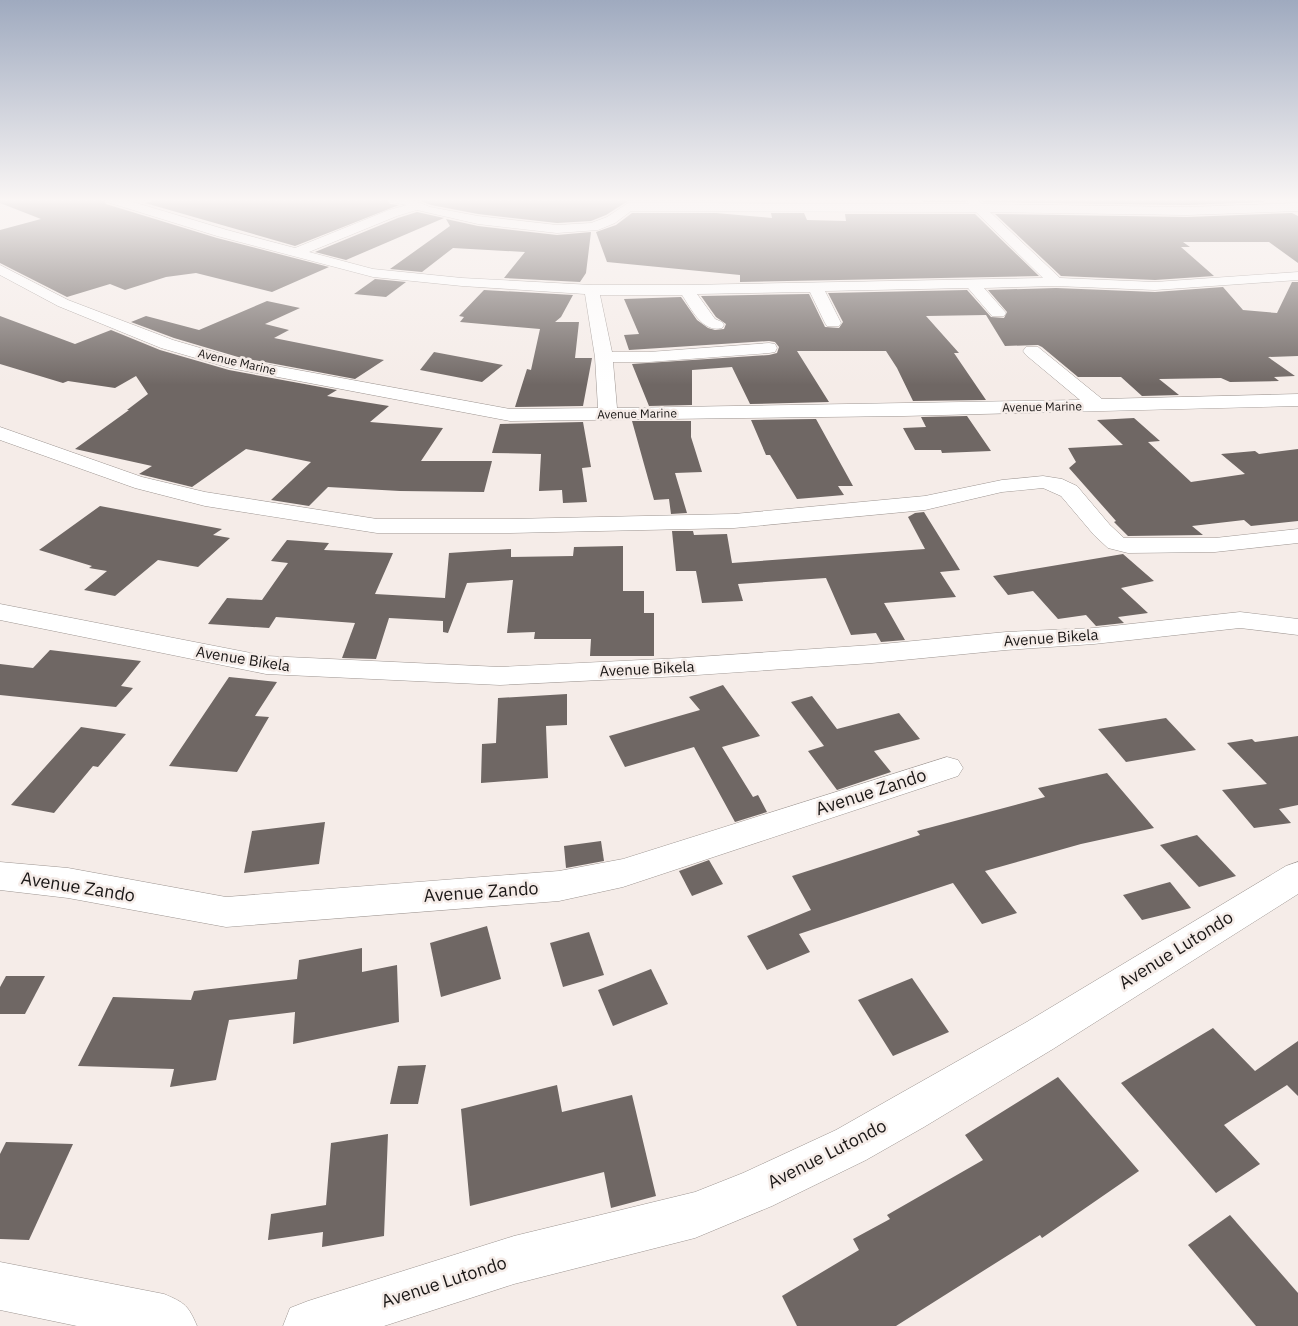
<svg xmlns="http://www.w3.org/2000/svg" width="1298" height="1326" viewBox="0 0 1298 1326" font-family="'IBM Plex Sans',sans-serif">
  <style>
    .building { fill: #6f6764 }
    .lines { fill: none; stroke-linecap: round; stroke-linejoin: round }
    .minor-casing { stroke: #9d9591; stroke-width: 1 }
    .minor { fill: #fff; fill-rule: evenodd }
    .labels { text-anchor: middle; stroke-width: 5; stroke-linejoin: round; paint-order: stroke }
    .far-street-label { font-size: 12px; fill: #1a1716; stroke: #f5ece8 }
    .street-label { font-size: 15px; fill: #1a1716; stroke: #f5ece8 }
    .near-street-label { font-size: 18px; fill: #1a1716; stroke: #f5ece8 }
  </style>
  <rect width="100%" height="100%" fill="#f5ece8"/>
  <g class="building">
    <polygon points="0,199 103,199 106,204 217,238 329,267 272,292 196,273 166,277 125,290 110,284 67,297 0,263 0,230 41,219 0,203"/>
    <polygon points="163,199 187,201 195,199 386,199 390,204 399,205 295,246 145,203"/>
    <polygon points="415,199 543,199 540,201 715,199 715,201 628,201 606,215 591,221 557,223 478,214 431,205"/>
    <polygon points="921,199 968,199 965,202 924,202"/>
    <polygon points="980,199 1256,199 1265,202 1187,205 983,202"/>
    <polygon points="417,212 444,218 346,260 315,252 398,218"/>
    <polygon points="632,213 716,213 772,218 771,213 804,213 807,220 846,221 845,214 975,214 1039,276 740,282 740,275 607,262 596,232 616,225"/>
    <polygon points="1292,213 1298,216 1298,263 1269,242 1183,242 1190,247 1181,247 1214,276 1155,280 1061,276 995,214 1187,217"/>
    <polygon points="446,219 478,226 557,235 591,232 586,273 580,282 504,278 525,252 453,248 422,272 390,269 450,226"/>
    <polygon points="375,279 406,282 386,297 354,294"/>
    <polygon points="1292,282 1298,282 1298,356 1268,357 1295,376 1274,377 1279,381 1230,382 1221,378 1159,379 1179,395 1142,396 1121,377 1078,377 1042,347 1038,345 1005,346 986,315 926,316 959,353 954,353 986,400 913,401 897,368 886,351 797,351 829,402 750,404 732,367 692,370 692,405 649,406 632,364 769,355 777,353 779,347 775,342 769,341 629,350 624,335 639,334 624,299 681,297 697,320 708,328 715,330 724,329 726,324 716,317 701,296 809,294 825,327 839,328 843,322 828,293 967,290 991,317 1004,318 1007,312 988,290 1056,288 1155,292 1223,287 1243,310 1277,313"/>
    <polygon points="484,290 573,295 561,317 555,322 579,322 575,358 592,358 583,406 515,407 527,369 531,370 540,329 460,322 464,317 459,316"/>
    <polygon points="267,301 300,308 265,324 289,330 274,338 384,360 355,379 238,357 174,338 131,322 146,316 199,330"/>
    <polygon points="0,316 75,344 111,330 160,350 229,370 337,390 327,396 389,406 370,422 443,428 421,461 492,461 484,492 400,491 328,487 309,506 271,500 311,462 246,449 192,487 139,474 152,466 75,449 129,410 127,410 148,394 136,376 115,388 68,381 63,383 0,364"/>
    <polygon points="434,352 503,365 482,382 420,370"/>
    <polygon points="967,416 991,451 942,453 941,450 915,450 903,428 926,427 921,417"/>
    <polygon points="1134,418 1160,441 1148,442 1191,482 1245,474 1221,454 1255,451 1259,454 1298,449 1298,521 1251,526 1244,520 1192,526 1203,535 1128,536 1114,522 1116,521 1069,468 1076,462 1068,448 1123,445 1097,420"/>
    <polygon points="816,419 853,486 838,486 844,495 797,499 770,455 766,455 751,420"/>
    <polygon points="632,421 691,421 691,437 702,472 675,473 687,513 671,514 669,499 654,500"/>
    <polygon points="583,422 591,467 582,468 587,502 563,503 562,490 539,491 541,454 492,453 500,424"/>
    <polygon points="100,506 222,529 213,535 230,538 198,567 158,560 115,596 84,590 107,571 89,568 92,566 39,550"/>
    <polygon points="924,512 960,570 940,572 956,597 884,603 905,640 881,642 876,633 851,635 826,578 738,584 743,601 702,603 696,571 676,571 672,531 693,531 694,535 727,534 732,563 925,549 908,517 915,513"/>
    <polygon points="287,540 329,543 324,550 393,553 375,594 445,598 449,553 511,549 511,557 573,556 574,547 623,546 623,591 644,591 644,613 654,613 654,656 590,656 591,639 534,639 535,632 507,633 513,580 467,583 448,633 443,632 443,621 389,618 376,659 342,658 355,623 276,617 269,628 208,624 227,598 262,600 288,563 271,561"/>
    <polygon points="1123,554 1154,581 1121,588 1148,613 1118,617 1124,623 1096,626 1086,615 1058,619 1033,591 1008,595 993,576"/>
    <polygon points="50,650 141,661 121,686 133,688 116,707 0,695 0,664 33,668"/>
    <polygon points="229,677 277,682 255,716 269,717 237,772 169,766"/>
    <polygon points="723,685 760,736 722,747 753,797 758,795 767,812 735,822 694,747 625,767 609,736 700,710 689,697"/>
    <polygon points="567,694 567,725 546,726 548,778 481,783 482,744 496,743 498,698"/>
    <polygon points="812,696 837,729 899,713 920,739 874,751 891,772 837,790 808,751 824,746 791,702"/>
    <polygon points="1166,718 1196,750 1126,762 1098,729"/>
    <polygon points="81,727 126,734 98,767 93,766 54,813 11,805"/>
    <polygon points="1298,736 1298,805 1279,809 1291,823 1254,828 1222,790 1267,784 1227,743 1252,739 1255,742"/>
    <polygon points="1107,773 1154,828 1081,844 985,871 1017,913 982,924 953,883 799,934 810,952 767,970 747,936 811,910 792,876 920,835 917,831 1045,797 1038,788"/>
    <polygon points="325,822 319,864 244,873 252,831"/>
    <polygon points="1197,835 1236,876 1199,887 1160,845"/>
    <polygon points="601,841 604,861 566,868 564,846"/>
    <polygon points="709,860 723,884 692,896 679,871"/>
    <polygon points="1170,882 1191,908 1142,920 1123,895"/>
    <polygon points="487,926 501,979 441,997 430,943"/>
    <polygon points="589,932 604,975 563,987 550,943"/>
    <polygon points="362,948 362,972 397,965 399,1022 293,1044 295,1012 229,1020 216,1080 170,1087 174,1069 78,1066 113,997 191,1000 194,991 297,979 299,960"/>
    <polygon points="651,969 668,1004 613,1026 598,990"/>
    <polygon points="6,976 45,976 25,1014 0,1014 0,987"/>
    <polygon points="912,978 949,1032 893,1056 858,1000"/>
    <polygon points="1213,1028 1255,1071 1298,1041 1298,1096 1287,1085 1224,1125 1260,1164 1216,1193 1121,1083"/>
    <polygon points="426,1065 418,1104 390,1104 398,1066"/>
    <polygon points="1058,1077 1139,1171 1042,1238 1040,1235 896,1326 797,1326 782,1296 859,1250 853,1239 890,1219 887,1215 983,1160 965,1135"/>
    <polygon points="557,1085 562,1112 632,1095 656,1196 611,1208 604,1172 470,1206 461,1109"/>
    <polygon points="388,1134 384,1236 322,1247 323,1232 268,1240 271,1214 326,1205 331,1143"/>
    <polygon points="6,1142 73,1144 29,1240 0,1239 0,1154"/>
    <polygon points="1230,1215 1298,1293 1298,1326 1256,1326 1188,1245"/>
  </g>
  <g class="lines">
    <g class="minor-casing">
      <g id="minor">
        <path d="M105,199H123L227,230L295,248L389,210L407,205L390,202L388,199H410L430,207L478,216L557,225L591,223L607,217L628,203L969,204L967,202L971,199H977L982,204L1187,207L1298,203V211L1187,215L990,212L1060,278L1155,282L1298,272V280L1155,290L1056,286L984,288L1006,313L1004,316H992L968,288L825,291L841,323L839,326H827L825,323L810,292L697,294L715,319L722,322L724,325L722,328C702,333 691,308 682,295H600L612,352H649L769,343L775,344L777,348L775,352L769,353L649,362H613L617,408L1080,400L1026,355L1023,351L1026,347H1038L1102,399L1298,394V406L904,416L510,421L230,368L161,348L58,306L0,275V265L68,300L173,340L238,359L510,409L598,408L595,357L585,294L462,286L373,277L217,236L107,202ZM417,210L478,224L557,233L598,230L615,223L631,211L976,212L1043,278L686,285H592L462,278L373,269L309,252L397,216Z"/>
        <polygon points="0,427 142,477 205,492 377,519 510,519 734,514 925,496 1002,480 1043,476 1062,479 1077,486 1110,525 1124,538 1215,538 1298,529 1298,543 1215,552 1128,553 1108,548 1094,535 1061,496 1043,488 1002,492 925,510 734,528 510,533 377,533 205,506 135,488 0,440"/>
        <polygon points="0,604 266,656 500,667 682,658 872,645 1006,632 1094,628 1240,612 1298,619 1298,635 1240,628 1094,644 1006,650 872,663 682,676 500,685 266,674 0,620"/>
        <polygon points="947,757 958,760 963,768 958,776 623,887 559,901 226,927 68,898 0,890 0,862 68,868 226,897 559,871 623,859"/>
        <polygon points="1298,862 1298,894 1053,1049 924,1127 866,1160 772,1206 695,1238 514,1284 384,1326 283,1326 290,1308 308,1301 514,1236 695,1192 743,1173 836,1130 894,1097 1025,1023 1286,866"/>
        <path d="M0,1262L164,1294C185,1303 188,1305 197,1326H77L0,1310Z"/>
      </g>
    </g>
    <use href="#minor" class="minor"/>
  </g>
  <linearGradient id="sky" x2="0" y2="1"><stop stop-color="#9faabf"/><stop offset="0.52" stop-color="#faf6f5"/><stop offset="1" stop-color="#faf6f5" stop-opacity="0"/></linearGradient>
  <rect width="1298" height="385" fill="url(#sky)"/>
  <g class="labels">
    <g class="far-street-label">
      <text transform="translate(237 362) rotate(13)" y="4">Avenue Marine</text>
      <text transform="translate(1042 407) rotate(-1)" y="4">Avenue Marine</text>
      <text transform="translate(637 414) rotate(-1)" y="4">Avenue Marine</text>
    </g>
    <g class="street-label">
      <text transform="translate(1051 638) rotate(-4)" y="5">Avenue Bikela</text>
      <text transform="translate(243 659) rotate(9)" y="5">Avenue Bikela</text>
      <text transform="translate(647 669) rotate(-3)" y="5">Avenue Bikela</text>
    </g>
    <g class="near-street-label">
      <text transform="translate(871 792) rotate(-18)" y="6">Avenue Zando</text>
      <text transform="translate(78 887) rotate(9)" y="6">Avenue Zando</text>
      <text transform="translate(481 892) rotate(-4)" y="6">Avenue Zando</text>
      <text transform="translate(1176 950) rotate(-32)" y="6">Avenue Lutondo</text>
      <text transform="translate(827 1154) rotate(-27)" y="6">Avenue Lutondo</text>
      <text transform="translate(444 1282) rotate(-18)" y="6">Avenue Lutondo</text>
    </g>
  </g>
</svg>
